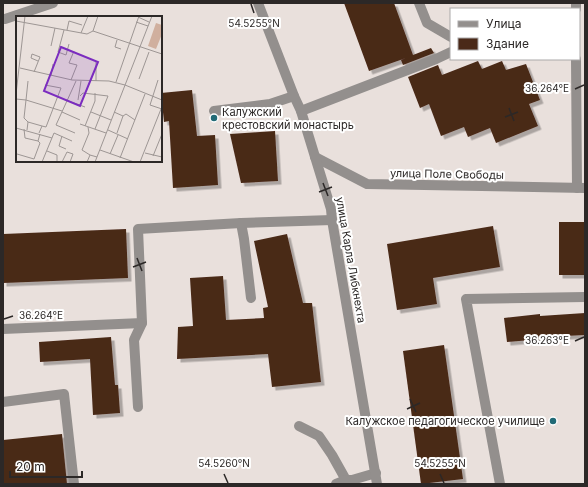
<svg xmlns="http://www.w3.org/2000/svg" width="588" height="487" viewBox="0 0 588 487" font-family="Inter,sans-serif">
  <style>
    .building { fill: #4a2918; filter: url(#shadow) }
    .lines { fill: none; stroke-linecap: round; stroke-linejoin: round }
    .service { stroke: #938f8d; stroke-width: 10 }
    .minor { stroke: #938f8d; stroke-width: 10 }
    .tertiary { stroke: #938f8d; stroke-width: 10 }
    .ticks { fill: none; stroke: #2c2827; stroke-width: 1.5 }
    .poi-dot { fill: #216a76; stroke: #fff; stroke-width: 1.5 }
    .labels { text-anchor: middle; stroke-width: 4; stroke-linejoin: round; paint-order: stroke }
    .poi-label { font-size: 11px; fill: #2c2827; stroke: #fff; text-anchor: start }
    .street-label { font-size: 11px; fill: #2c2827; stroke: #fff }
    .inset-road { fill: none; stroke: #9d9694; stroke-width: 1 }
    .view { fill: #7b2cbf; fill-opacity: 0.15; stroke: #7b2cbf; stroke-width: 2 }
    .inset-edge { fill: none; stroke: #2c2827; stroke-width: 2 }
    .ticks-label { font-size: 10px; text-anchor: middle; fill: #2c2827; stroke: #fff; stroke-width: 4; stroke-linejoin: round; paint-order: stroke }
  </style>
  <defs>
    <filter id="shadow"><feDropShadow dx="3.5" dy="3.5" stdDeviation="0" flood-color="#0004"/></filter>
  </defs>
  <rect width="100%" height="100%" fill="#e9e0dc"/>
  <g class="building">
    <polygon points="344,3 394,3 413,55 431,48 434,53 403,65 401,60 406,58 369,71"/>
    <polygon points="478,61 482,69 502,61 506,70 526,64 540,100 529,104 538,126 496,143 490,128 468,137 464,127 441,136 429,104 420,108 408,77 438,65 442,75"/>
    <polygon points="192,90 197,136 215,135 218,185 173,188 169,121 164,122 161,93"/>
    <polygon points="275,131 278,181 241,183 230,134"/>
    <rect x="559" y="222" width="26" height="53"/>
    <polygon points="493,226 500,267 433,278 437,304 397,310 387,244"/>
    <polygon points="126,229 128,278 3,283 3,234"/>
    <polygon points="287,234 303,303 312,303 321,382 272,387 268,354 177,359 178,327 193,326 190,278 223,276 226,320 264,318 263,308 268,307 254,241"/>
    <polygon points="585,313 585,335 542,337 543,339 507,342 504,318 540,314 540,316"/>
    <polygon points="111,337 115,385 118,385 120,413 93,415 90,359 40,362 39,342"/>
    <polygon points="444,345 463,479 421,484 403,351"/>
    <polygon points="62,434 67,484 3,484 3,440"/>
  </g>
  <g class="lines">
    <g class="service">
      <polyline points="419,3 427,23 451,37"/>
      <polyline points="576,3 576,9"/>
      <polyline points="5,19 53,3"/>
      <polyline points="576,59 577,188"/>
      <polyline points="214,111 270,104 294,96"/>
      <polyline points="301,111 436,59 451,52"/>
      <polyline points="241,223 244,239 251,298"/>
      <polyline points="3,329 142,323 138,229 241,223 332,220"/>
      <polyline points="3,402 64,394 74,484"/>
      <polyline points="138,407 134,340 142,323"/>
      <polyline points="299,426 319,436 332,455 346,480"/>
      <polyline points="336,484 346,480 352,480 376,473"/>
      <polyline points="500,484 466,299 585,297"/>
    </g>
    <polyline class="minor" points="315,157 367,184 585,188"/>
    <polyline class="tertiary" points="258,3 294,96 301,111 331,209 332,220 377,484"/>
  </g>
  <path class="ticks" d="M251,4L254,13M575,89L584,85M509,108L514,121M505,117L518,112M323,183L328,196M319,192L332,187M137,258L142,271M133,267L146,262M4,319L13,316M575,341L584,337M410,399L416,412M407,409L420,403M224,474L228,483M440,474L444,483"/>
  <g class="poi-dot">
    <circle cx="214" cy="118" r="4"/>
    <circle cx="553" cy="421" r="4"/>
  </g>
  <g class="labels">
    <g class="poi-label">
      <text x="222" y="116">Калужский<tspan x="222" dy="13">крестовский монастырь</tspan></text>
      <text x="545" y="425" text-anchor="end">Калужское педагогическое училище</text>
    </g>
    <g class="street-label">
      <text transform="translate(447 174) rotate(1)" y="4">улица Поле Свободы</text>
      <text transform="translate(351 260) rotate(80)" y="4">улица Карла Либкнехта</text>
    </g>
  </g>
  <g transform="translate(16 16)">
    <rect width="146" height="146" fill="#e9e0dc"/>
    <path d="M140,7L146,9V18L140,33L132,30Z" fill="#d0af9e"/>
    <path class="inset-road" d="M122,1L133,6M0,5L71,18L77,15L146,38M120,6L132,10M48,14L42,36L50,39L53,28M51,14L53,5L66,9M77,15L82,0M65,17L72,0M101,24L99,31L105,33M35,30L39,12M4,52L56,64L93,65L109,69M18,56L24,41L16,38L15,42L22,45M35,60L37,48M123,63L133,36M55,64L61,49L53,47L58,35M142,64L134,89L146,93M12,65L10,84L46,95M80,65V46M100,66L123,0M109,69L146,84M0,78L9,0M64,80L67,77L92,80L79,113M0,83L10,84L8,102L12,106L11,114M50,84L69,91M62,84L65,65M46,96L64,104M75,96L95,104M98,96L107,100L101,117M107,100L110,98L119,104M12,106L26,110L23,117M64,108L90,117M26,110L30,111L45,72L29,69M69,110L79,85V77M72,111L73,117L66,134L74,139M0,112L36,122M8,113L9,122L22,125L24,118M92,114L112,123M59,117L40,109L60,65M46,120L43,130L50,133M84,134L118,146M31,135L41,139V146M129,137L146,141M1,138L18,143L24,127L22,125M94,138L102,119M137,140L146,118M104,142L129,78M26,146L38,117L56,125M46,146L51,136L57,138L54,146M71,146L74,139L81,141M79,146L136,0M124,146L145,93"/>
    <path class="view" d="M45,31L82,46L64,90L28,75Z"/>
    <rect width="146" height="146" class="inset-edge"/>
  </g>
  <g class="ticks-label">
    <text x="254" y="27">54.5255°N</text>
    <text x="547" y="92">36.264°E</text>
    <text x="41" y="319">36.264°E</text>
    <text x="547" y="344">36.263°E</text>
    <text x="224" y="467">54.5260°N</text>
    <text x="440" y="467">54.5255°N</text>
  </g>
  <rect width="588" height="487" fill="none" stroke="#2c2827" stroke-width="8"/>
  <rect x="450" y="8" width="130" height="52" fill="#ffffff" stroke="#aba9a9"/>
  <rect x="458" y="21" width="20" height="6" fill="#938f8d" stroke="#aba9a9"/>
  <text x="486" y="28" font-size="12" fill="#2c2827">Улица</text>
  <rect x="458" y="38" width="20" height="12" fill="#4a2918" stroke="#aba9a9"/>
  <text x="486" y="48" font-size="12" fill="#2c2827">Здание</text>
  <path d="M10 471v6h72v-6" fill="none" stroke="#2c2827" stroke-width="2"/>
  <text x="16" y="471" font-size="12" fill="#2c2827" stroke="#ffffff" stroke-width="3" paint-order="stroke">20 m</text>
</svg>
